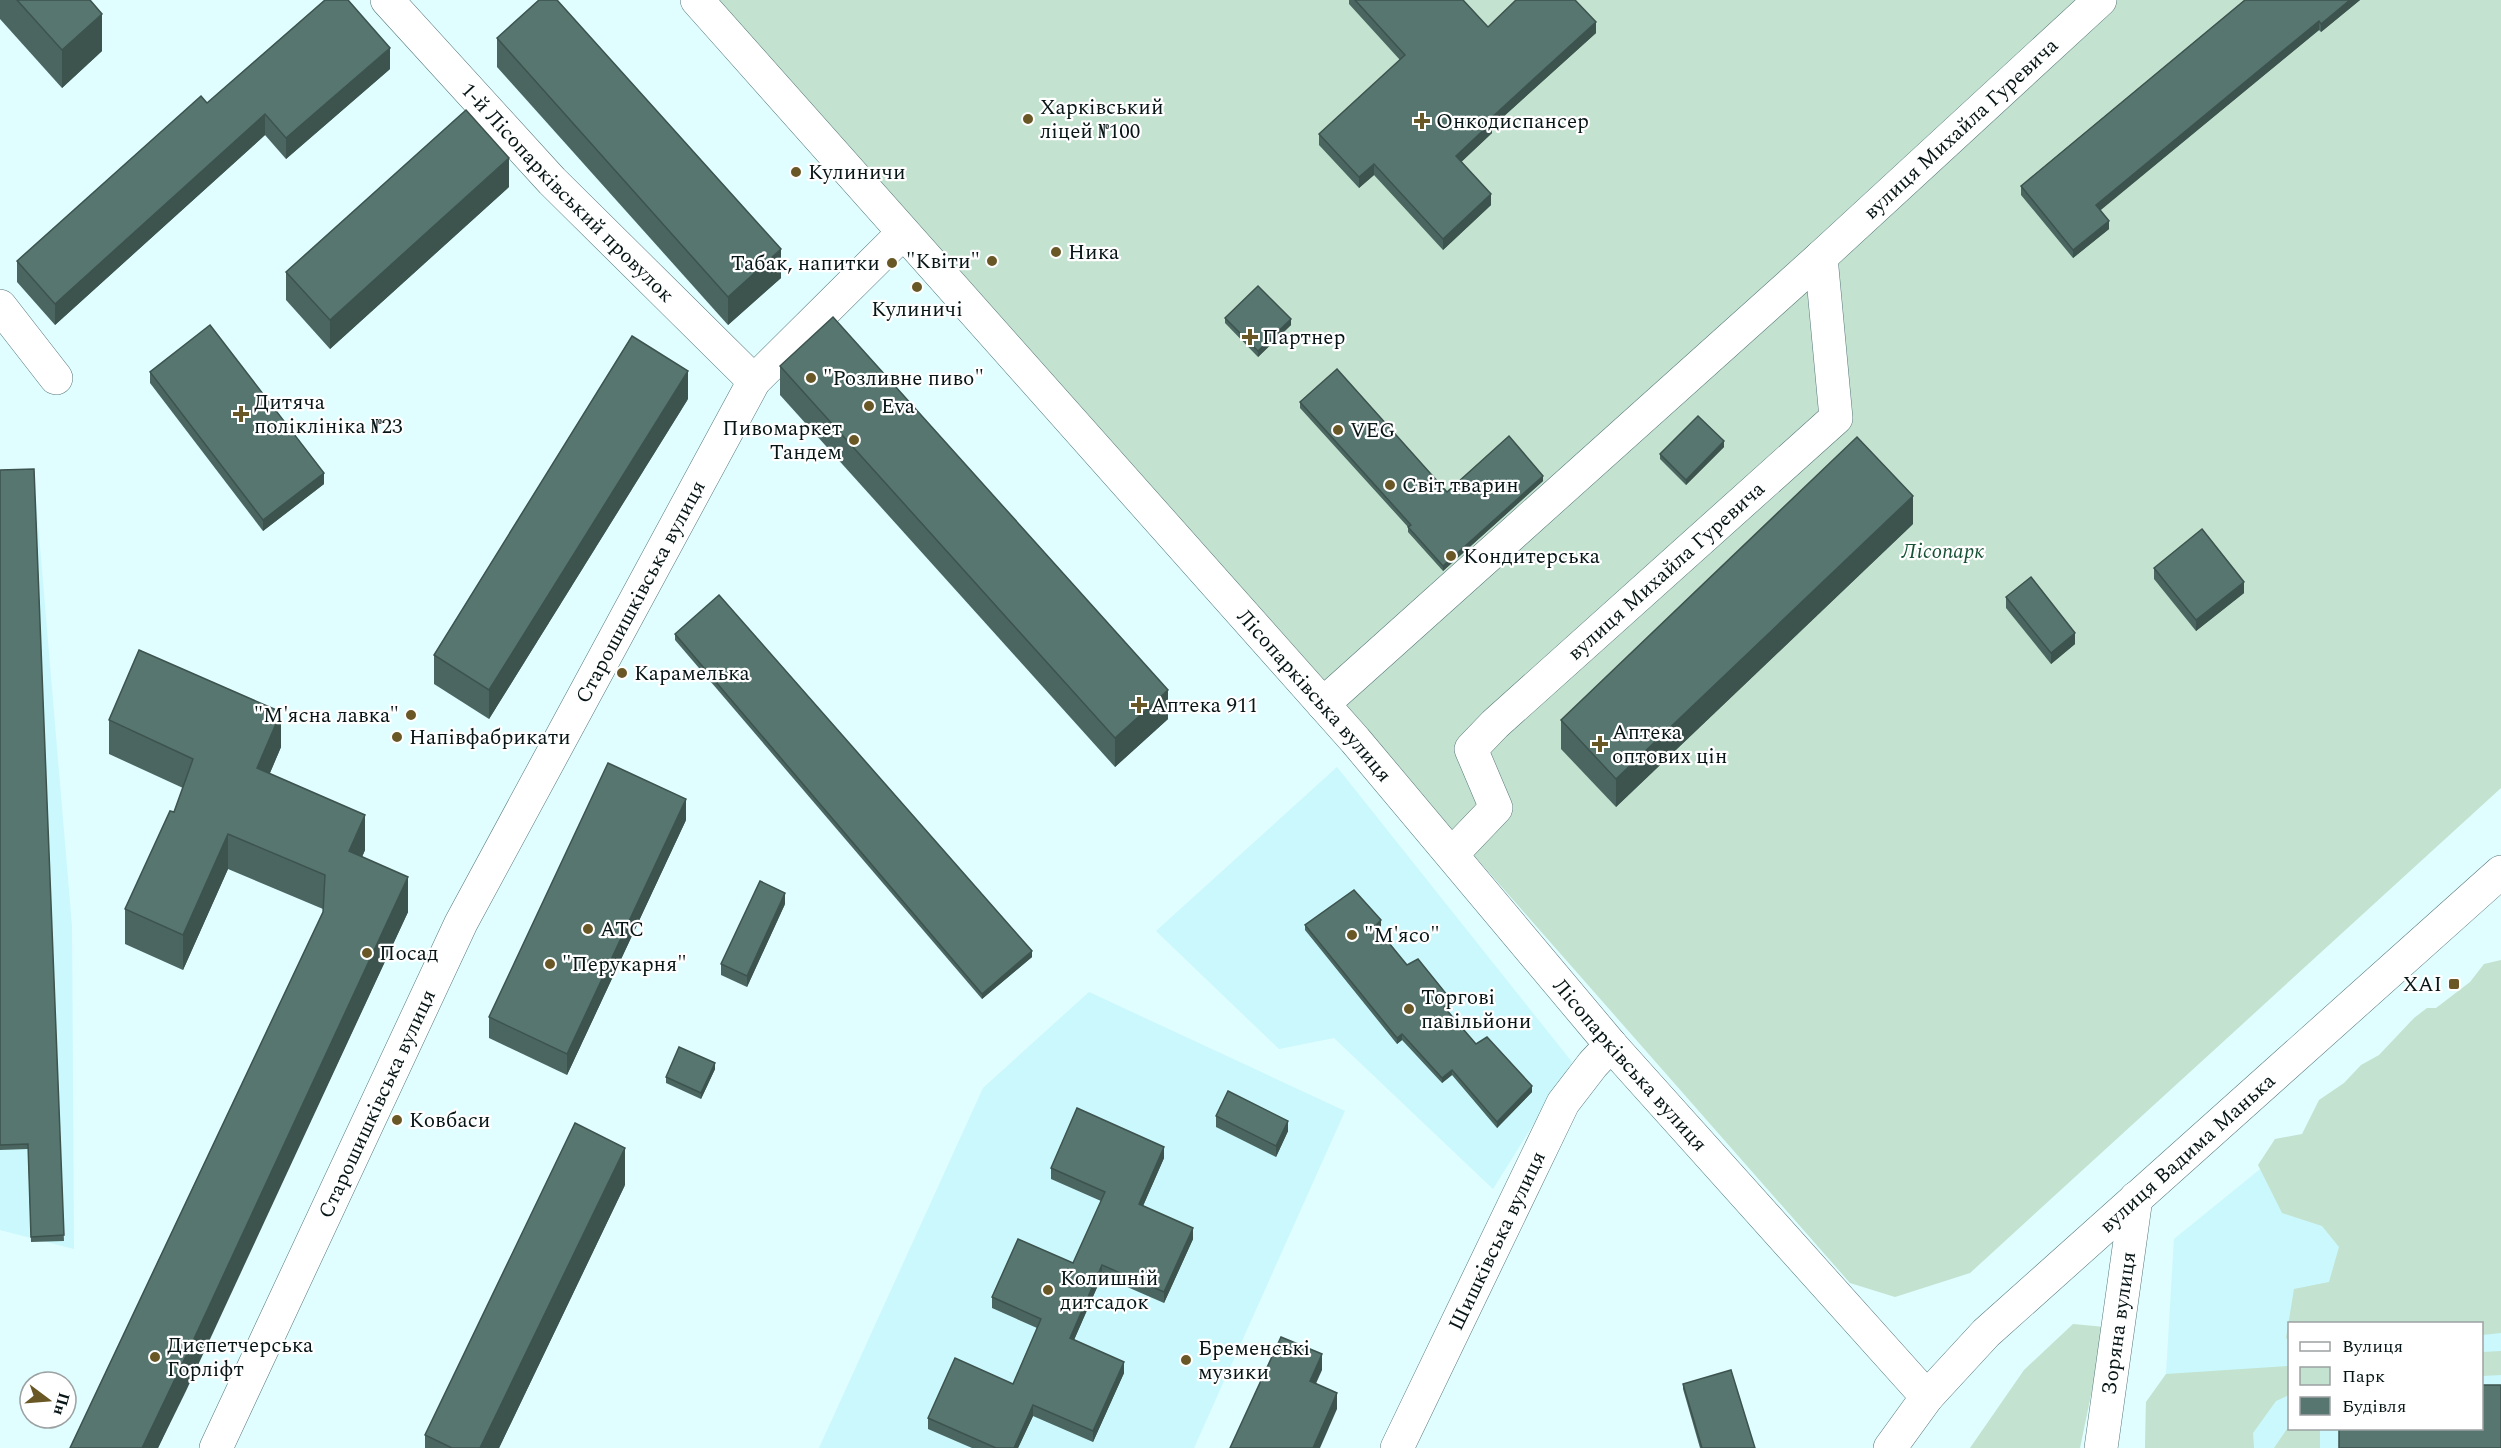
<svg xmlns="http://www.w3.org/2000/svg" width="2501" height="1448" viewBox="0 0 2501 1448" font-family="Spectral,serif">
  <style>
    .built { fill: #caf8fc; fill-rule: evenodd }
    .green { fill: #c3e2cf }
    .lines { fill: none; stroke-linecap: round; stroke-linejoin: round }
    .street-casing { stroke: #557679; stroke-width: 34 }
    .secondary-casing { stroke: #557679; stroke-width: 34 }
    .primary-casing { stroke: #557679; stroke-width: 34 }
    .street { stroke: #fff; stroke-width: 33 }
    .secondary { stroke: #fff; stroke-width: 33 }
    .primary { stroke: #fff; stroke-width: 33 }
    .wall { fill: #4b6560 }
    .shaded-wall { fill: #3d534e }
    .building { fill: #577670; stroke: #3d534e; stroke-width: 1.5 }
    .poi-dot { fill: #695826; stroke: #fff; stroke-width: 2 }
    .labels { text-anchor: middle; stroke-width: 4.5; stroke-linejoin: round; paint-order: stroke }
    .poi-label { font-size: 21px; fill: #071516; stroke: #fff; text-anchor: start }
    .street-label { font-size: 21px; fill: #071516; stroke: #fff }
    .park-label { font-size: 21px; font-style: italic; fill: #175135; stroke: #fff }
  </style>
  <rect width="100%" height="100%" fill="#e0fdff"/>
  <g class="built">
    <polygon points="0,475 34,475 72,926 74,1249 0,1230"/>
    <polygon points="1337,767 1572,1062 1493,1189 1334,1038 1279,1049 1156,931"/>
    <path d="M2501,974V1448H2145L2146,1402L2166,1374L2174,1239ZM2290,1324H2482V1428H2290Z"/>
    <polygon points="1089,992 1345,1111 1194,1448 819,1448 983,1088"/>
  </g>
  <g class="green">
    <polygon points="711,0 2501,0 2501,788 1970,1273 1895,1297 1850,1283 1362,728"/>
    <polygon points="2501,960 2501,1333 2482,1335 2482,1324 2290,1324 2289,1341 2286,1338 2294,1289 2329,1282 2339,1247 2322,1226 2282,1213 2258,1165 2275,1139 2302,1134 2319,1100 2344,1083 2361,1065 2379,1055 2414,1018 2427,1008 2436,1008 2470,982 2484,964"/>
    <polygon points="2073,1324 2105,1327 2080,1448 1970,1448 2024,1370"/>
    <polygon points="2501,1351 2501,1375 2482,1376 2482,1352"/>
    <polygon points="2289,1366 2289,1395 2276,1401 2253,1433 2254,1448 2145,1448 2146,1402 2166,1374"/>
    <polygon points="2289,1426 2290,1428 2320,1429 2320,1448 2274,1448"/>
  </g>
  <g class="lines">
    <g class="street-casing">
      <g id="street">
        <path id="s1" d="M387,0L552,181L754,381"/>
        <polyline points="0,306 56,378"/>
        <polyline points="1323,704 1821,257"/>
        <path id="s2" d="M1452,854L1496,808L1471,749L1495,724L1836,418L1821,257L2100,0"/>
        <path id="s3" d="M216,1448L461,923L754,381L903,233"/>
        <path id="s4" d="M1397,1448L1563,1103L1593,1064L1611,1045"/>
        <path id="s5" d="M2101,1448L2136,1198"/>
      </g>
    </g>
    <g class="secondary-casing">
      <g id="secondary">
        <path id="s6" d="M697,0L1355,740L1611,1045L1927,1397"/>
      </g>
    </g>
    <g class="primary-casing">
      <g id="primary">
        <path id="s7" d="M1890,1448L1927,1397L1986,1333L2501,872"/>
      </g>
    </g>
    <use href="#street" class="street"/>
    <use href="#secondary" class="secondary"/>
    <use href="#primary" class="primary"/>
  </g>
  <g class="wall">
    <polygon points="0,0 90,0 102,51 62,88 0,19"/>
    <polygon points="1349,0 1463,0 1488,27 1596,33 1492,127 1492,133 1461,162 1491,205 1443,250 1374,175 1359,188 1319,145 1319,134 1400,60 1349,4"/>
    <polygon points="2245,0 2360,0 2321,32 2319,30 2100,210 2109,229 2073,258 2021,195 2021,186"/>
    <polygon points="497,38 781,278 728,325 497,67"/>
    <polygon points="390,69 286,159 265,135 55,325 17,282 17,261 207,103"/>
    <polygon points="509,187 330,349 286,300 286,272"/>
    <polygon points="1225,318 1291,325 1258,357 1225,323"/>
    <polygon points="780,366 1168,719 1115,767 780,395"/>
    <polygon points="150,372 324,484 263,531 150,383"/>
    <polygon points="688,399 489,719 434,684 434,655"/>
    <polygon points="1300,402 1447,492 1543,481 1443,571 1408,532 1408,527 1300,408"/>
    <polygon points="1724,447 1686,485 1660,459 1660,454"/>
    <polygon points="34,469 64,1241 31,1242 28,1149 0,1150 0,470"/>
    <polygon points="1913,524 1616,807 1561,749 1561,720"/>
    <polygon points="2154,568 2244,593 2196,631 2154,579"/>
    <polygon points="2006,597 2075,644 2051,664 2006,608"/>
    <polygon points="675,634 1032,957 982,999 675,640"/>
    <polygon points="109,720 281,747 270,773 365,850 362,857 408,912 158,1448 70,1448 323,912 323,909 228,869 183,970 125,944 125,909 174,812 183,788 109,754"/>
    <polygon points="686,820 567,1075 489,1038 489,1017"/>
    <polygon points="785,904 747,987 721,975 721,964"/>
    <polygon points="1305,925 1381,926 1378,929 1407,965 1452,1006 1447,1010 1476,1044 1532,1092 1497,1128 1452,1075 1442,1083 1402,1040 1397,1044 1305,930"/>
    <polygon points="715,1069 701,1099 666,1083 666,1077"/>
    <polygon points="1216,1116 1288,1131 1276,1157 1216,1127"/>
    <polygon points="1164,1158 1143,1206 1193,1239 1164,1303 1102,1276 1074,1340 1124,1373 1093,1442 1033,1416 1018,1448 972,1448 928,1429 928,1418 1013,1384 1037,1328 992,1308 992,1297 1073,1263 1101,1201 1051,1179 1051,1168"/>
    <polygon points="625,1185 499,1448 425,1448 425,1435"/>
    <polygon points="1683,1384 1755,1448 1700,1448 1683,1389"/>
  </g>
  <g class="shaded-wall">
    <polygon points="2350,0 2360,0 2321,32 2321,24"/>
    <polygon points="102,14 102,51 62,88 62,50"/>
    <polygon points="2319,21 2319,30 2096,214 2096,205"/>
    <polygon points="1596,22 1596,33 1492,127 1492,133 1456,167 1456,156 1490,119"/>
    <polygon points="390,48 390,69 286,159 286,138"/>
    <polygon points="265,114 265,135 55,325 55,304"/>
    <polygon points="509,158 509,187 330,349 330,320"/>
    <polygon points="1374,164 1374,175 1359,188 1359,177"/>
    <polygon points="1491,194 1491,205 1443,250 1443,239"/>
    <polygon points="2109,221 2109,229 2073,258 2073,250"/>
    <polygon points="781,249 781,278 728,325 728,297"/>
    <polygon points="1291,319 1291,325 1258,357 1258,351"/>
    <polygon points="688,371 688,399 489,719 489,690"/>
    <polygon points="1724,441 1724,447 1686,485 1686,480"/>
    <polygon points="324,473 324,484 263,531 263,520"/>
    <polygon points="1543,476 1543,481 1443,571 1443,566"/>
    <polygon points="1913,496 1913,524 1616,807 1616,779"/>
    <polygon points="2244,582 2244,593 2196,631 2196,620"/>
    <polygon points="2075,633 2075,644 2051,664 2051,653"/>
    <polygon points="1168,690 1168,719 1115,767 1115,738"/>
    <polygon points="281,712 281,747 257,803 257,768"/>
    <polygon points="686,799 686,820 567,1075 567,1054"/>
    <polygon points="365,815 365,850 349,886 349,851"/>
    <polygon points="228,834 228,869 183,970 183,935"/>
    <polygon points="408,877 408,912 186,1391 158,1448 142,1448"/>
    <polygon points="785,893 785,904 747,987 747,976"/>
    <polygon points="1381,920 1381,926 1375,931 1375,926"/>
    <polygon points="1032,951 1032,957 982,999 982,994"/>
    <polygon points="1452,1001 1452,1006 1444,1013 1444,1007"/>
    <polygon points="1402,1034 1402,1040 1397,1044 1397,1038"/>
    <polygon points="715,1063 715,1069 701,1099 701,1093"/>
    <polygon points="1452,1070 1452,1075 1442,1083 1442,1078"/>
    <polygon points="1532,1086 1532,1092 1497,1128 1497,1122"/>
    <polygon points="1288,1121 1288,1131 1276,1157 1276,1146"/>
    <polygon points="1164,1147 1164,1158 1139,1215 1139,1204"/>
    <polygon points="625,1148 625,1185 499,1448 480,1448"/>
    <polygon points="1193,1228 1193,1239 1164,1303 1164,1292"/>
    <polygon points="1102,1265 1102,1276 1070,1349 1070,1338"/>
    <polygon points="1322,1354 1322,1370 1310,1397 1310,1381"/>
    <polygon points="1124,1362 1124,1373 1093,1442 1093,1431"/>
    <polygon points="1337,1393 1337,1409 1320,1448 1313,1448"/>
    <polygon points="1033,1405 1033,1416 1018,1448 1014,1448"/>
  </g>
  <g class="building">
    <polygon points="17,0 90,0 102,14 62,50"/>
    <polygon points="325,0 348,0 390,48 286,138 265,114 55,304 17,261 201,96 207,103"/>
    <polygon points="539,0 557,0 781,249 728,297 497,38"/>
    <polygon points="1355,0 1463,0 1488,27 1516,0 1575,0 1596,22 1490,119 1492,122 1456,156 1491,194 1443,239 1374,164 1359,177 1319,134 1405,55"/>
    <polygon points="2245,0 2350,0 2321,24 2319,21 2096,205 2109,221 2073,250 2021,186"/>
    <polygon points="466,110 509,158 330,320 286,272"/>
    <polygon points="1258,286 1291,319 1258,351 1225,318"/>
    <polygon points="833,317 1168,690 1115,738 780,366"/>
    <polygon points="210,325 324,473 263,520 150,372"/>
    <polygon points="632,336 688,371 489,690 434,655"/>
    <polygon points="1337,369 1447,492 1509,436 1543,476 1443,566 1408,527 1411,525 1300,402"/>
    <polygon points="1698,416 1724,441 1686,480 1660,454"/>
    <polygon points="1857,437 1913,496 1616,779 1561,720"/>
    <polygon points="34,469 64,1235 31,1237 28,1144 0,1145 0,470"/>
    <polygon points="2202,529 2244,582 2196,620 2154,568"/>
    <polygon points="2031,577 2075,633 2051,653 2006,597"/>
    <polygon points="719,595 1032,951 982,994 675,634"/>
    <polygon points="139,650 281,712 257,768 365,815 349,851 408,877 186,1356 142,1448 70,1448 323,912 325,875 228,834 183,935 125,909 170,811 174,812 193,759 109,720"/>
    <polygon points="608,763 686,799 567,1054 489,1017"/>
    <polygon points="760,881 785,893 747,976 721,964"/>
    <polygon points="1354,890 1381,920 1375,926 1407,965 1418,959 1452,1001 1444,1007 1476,1044 1487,1037 1532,1086 1497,1122 1452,1070 1442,1078 1402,1034 1397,1038 1305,925"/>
    <polygon points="679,1047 715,1063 701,1093 666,1077"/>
    <polygon points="1228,1091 1288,1121 1276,1146 1216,1116"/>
    <polygon points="1077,1108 1164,1147 1139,1204 1193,1228 1164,1292 1102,1265 1070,1338 1124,1362 1093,1431 1033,1405 1014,1448 996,1448 928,1418 955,1358 1013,1384 1041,1319 992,1297 1018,1239 1073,1263 1105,1192 1051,1168"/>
    <polygon points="575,1123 625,1148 480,1448 452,1448 425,1435"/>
    <polygon points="1281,1337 1322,1354 1310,1381 1337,1393 1313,1448 1230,1448"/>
    <polygon points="1731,1370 1755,1448 1702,1448 1683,1384"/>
    <polygon points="2481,1385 2501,1385 2501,1448 2339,1448 2339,1428 2481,1428"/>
  </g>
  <g class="poi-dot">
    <circle cx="1028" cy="119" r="6"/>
    <path d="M1419 112h6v6h6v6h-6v6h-6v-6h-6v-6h6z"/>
    <circle cx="796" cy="172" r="6"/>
    <circle cx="1056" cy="252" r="6"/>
    <circle cx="992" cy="261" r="6"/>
    <circle cx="892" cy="263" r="6"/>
    <circle cx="917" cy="287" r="6"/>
    <path d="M1247 328h6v6h6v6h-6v6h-6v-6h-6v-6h6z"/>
    <circle cx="811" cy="378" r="6"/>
    <circle cx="869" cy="406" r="6"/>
    <path d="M238 405h6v6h6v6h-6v6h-6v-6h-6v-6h6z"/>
    <circle cx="1338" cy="430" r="6"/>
    <circle cx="854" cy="440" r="6"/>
    <circle cx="1390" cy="485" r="6"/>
    <circle cx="1451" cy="556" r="6"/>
    <circle cx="622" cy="673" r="6"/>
    <path d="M1136 696h6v6h6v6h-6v6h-6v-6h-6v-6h6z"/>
    <circle cx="411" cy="715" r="6"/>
    <circle cx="397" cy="737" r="6"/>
    <path d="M1597 735h6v6h6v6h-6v6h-6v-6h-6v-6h6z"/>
    <circle cx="588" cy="929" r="6"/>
    <circle cx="1352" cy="935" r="6"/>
    <circle cx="367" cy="953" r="6"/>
    <circle cx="550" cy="964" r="6"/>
    <rect x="2448" y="978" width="12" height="12" rx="3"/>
    <circle cx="1409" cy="1009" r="6"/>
    <circle cx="397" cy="1120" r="6"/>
    <circle cx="1048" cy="1290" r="6"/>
    <circle cx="155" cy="1357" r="6"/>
    <circle cx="1186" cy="1360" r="6"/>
  </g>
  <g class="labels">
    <g class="poi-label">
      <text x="1040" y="114">Харківський<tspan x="1040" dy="24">ліцей №100</tspan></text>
      <text x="1436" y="128">Онкодиспансер</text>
      <text x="808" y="179">Кулиничи</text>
      <text x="1068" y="259">Ника</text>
      <text x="980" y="268" text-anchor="end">"Квіти"</text>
      <text x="880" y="270" text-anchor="end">Табак, напитки</text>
      <text x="917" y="316" text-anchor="middle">Кулиничі</text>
      <text x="1262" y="344">Партнер</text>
      <text x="823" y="385">"Розливне пиво"</text>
      <text x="254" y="409">Дитяча<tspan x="254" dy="24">поліклініка №23</tspan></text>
      <text x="881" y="413">Eva</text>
      <text x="842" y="435" text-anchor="end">Пивомаркет<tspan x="842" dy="24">Тандем</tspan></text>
      <text x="1350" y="437">VEG</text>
      <text x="1402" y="492">Світ тварин</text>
      <text x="1463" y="563">Кондитерська</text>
      <text x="634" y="680">Карамелька</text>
      <text x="1151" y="712">Аптека 911</text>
      <text x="399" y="722" text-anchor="end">"М'ясна лавка"</text>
      <text x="1612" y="739">Аптека<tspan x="1612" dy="24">оптових цін</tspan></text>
      <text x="409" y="744">Напівфабрикати</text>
      <text x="600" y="936">АТС</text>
      <text x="1364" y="942">"М'ясо"</text>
      <text x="379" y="960">Посад</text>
      <text x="562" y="971">"Перукарня"</text>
      <text x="2442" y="991" text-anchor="end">ХАІ</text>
      <text x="1421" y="1004">Торгові<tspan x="1421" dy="24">павільйони</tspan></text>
      <text x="409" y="1127">Ковбаси</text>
      <text x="1060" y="1285">Колишній<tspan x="1060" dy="24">дитсадок</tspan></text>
      <text x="167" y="1352">Диспетчерська<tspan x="167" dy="24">Горліфт</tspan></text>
      <text x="1198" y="1355">Бременські<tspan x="1198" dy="24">музики</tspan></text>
    </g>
    <g class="street-label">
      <text dy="7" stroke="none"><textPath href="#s2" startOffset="972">вулиця Михайла Гуревича</textPath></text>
      <text dy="7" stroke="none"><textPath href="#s1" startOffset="264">1-й Лісопарківський провулок</textPath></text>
      <text dy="7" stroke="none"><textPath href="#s2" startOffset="392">вулиця Михайла Гуревича</textPath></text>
      <text dy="7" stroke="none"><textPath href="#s3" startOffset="956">Старошишківська вулиця</textPath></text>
      <text dy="7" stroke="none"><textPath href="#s6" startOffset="930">Лісопарківська вулиця</textPath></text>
      <text dy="7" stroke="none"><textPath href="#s6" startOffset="1416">Лісопарківська вулиця</textPath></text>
      <text dy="7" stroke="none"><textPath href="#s3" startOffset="380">Старошишківська вулиця</textPath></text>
      <text dy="7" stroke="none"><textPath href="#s7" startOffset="420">вулиця Вадима Манька</textPath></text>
      <text dy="7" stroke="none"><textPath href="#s4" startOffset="230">Шишківська вулиця</textPath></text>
      <text dy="7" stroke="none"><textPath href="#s5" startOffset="126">Зоряна вулиця</textPath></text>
    </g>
    <g class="park-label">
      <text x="1943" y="558">Лісопарк</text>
    </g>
  </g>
  <rect x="2288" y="1322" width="195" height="108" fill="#ffffff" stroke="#9ca1a2" stroke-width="1.5"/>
  <rect x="2300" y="1342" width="30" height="9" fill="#ffffff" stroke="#9ca1a2" stroke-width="1.5"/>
  <text x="2342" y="1352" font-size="18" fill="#071516">Вулиця</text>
  <rect x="2300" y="1367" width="30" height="18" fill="#c3e2cf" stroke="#9ca1a2" stroke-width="1.5"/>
  <text x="2342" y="1382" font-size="18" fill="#071516">Парк</text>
  <rect x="2300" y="1397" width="30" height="18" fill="#577670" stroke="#9ca1a2" stroke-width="1.5"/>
  <text x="2342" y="1412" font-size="18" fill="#071516">Будівля</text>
  <g transform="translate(48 1400) rotate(106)"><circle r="28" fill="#ffffff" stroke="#9ca1a2" stroke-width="1.5"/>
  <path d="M0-4.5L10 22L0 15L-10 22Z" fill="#695826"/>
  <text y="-9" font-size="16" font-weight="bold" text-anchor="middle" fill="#071516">Пн</text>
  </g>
</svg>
